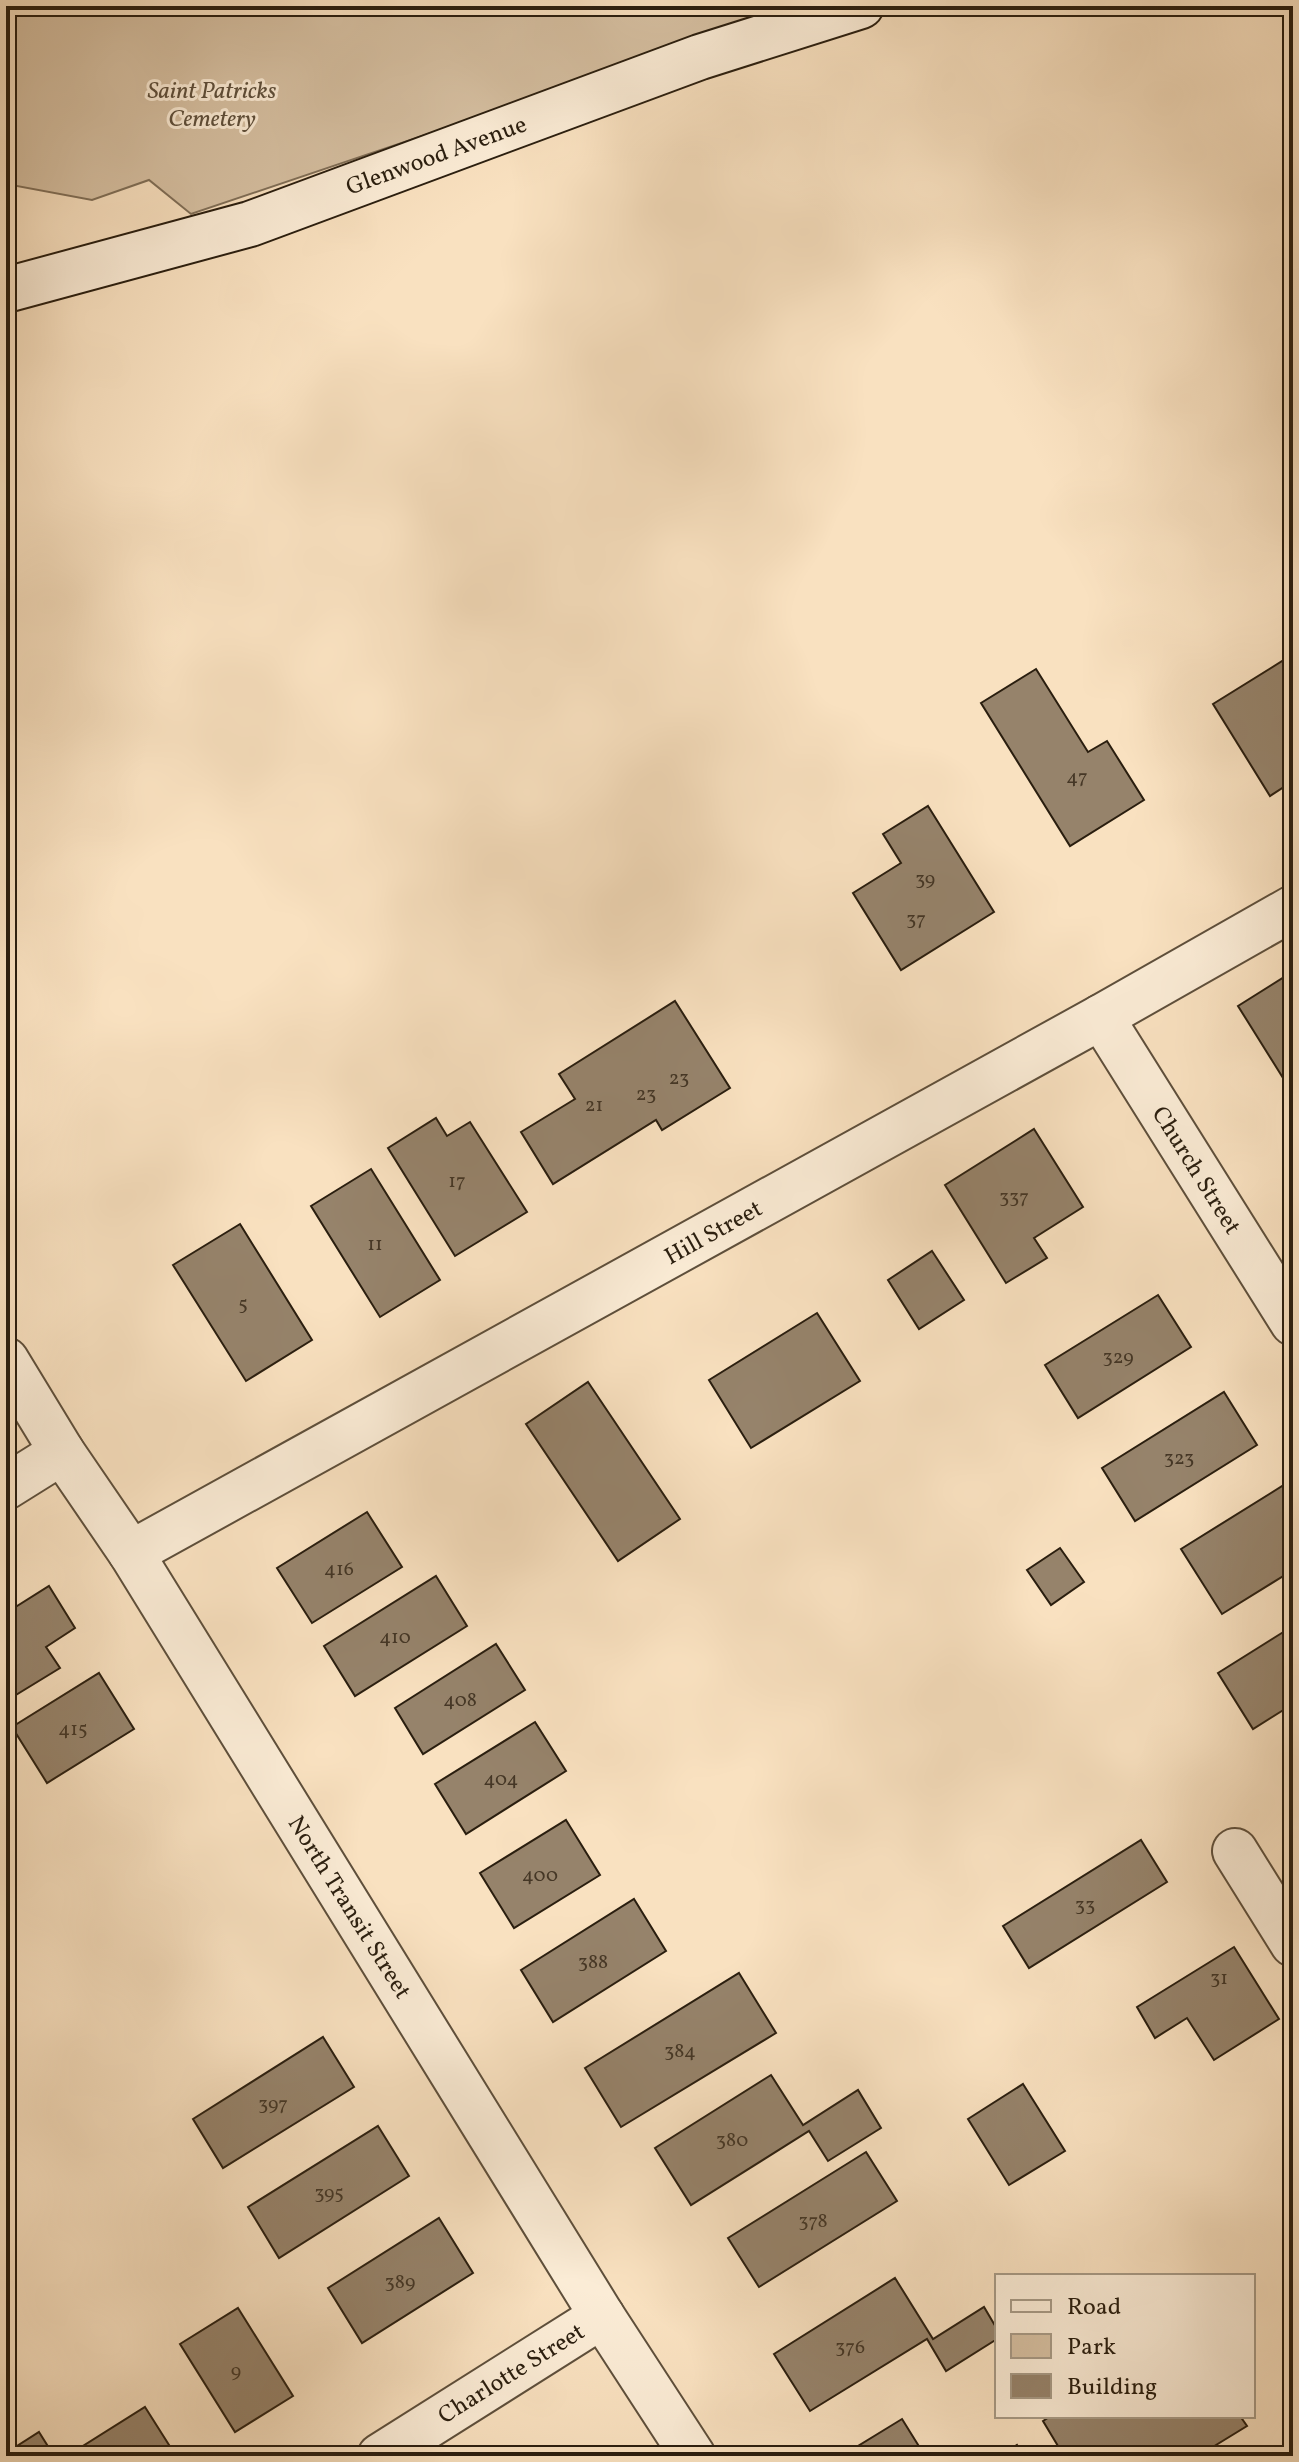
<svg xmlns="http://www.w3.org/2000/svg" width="1299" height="2462" viewBox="0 0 1299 2462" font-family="Vollkorn,serif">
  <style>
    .green { fill: #d6c0a2; stroke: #806f58; stroke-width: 2 }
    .building { fill: #96836b; stroke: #2a1e0f; stroke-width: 2 }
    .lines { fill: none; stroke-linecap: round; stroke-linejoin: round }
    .street-casing { stroke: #5e4f3b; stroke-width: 48 }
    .secondary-casing { stroke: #2a1e0f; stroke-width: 48 }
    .street { stroke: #fbecd6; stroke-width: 44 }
    .secondary { stroke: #fbecd6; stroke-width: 44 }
    .labels { text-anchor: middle; stroke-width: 6; stroke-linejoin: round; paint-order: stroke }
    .number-label { font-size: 20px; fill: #453726 }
    .park-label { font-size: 24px; font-style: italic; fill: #5e4f3b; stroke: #fbecd6 }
    .street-label { font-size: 24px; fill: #2a1e0f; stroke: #fbecd6 }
  </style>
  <rect width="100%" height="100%" fill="#f9e1c0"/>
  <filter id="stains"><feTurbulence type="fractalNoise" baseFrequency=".0025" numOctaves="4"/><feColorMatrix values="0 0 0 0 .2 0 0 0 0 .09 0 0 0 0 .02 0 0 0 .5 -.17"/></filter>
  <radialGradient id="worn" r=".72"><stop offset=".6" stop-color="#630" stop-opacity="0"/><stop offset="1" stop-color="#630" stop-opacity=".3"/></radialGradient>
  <polygon class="green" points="6,6 807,6 191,214 149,180 92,200 6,184"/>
  <g class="building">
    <polygon points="1287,658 1293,668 1293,781 1270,796 1213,704"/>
    <polygon points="1036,669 1088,752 1107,741 1144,800 1070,846 981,703"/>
    <polygon points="928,806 994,912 901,970 853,893 901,863 883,834"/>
    <polygon points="1289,974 1293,981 1293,1094 1238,1006"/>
    <polygon points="675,1001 730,1088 662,1130 656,1120 553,1184 521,1132 575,1099 559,1074"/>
    <polygon points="436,1118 447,1136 470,1122 527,1212 455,1256 388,1148"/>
    <polygon points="1034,1129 1083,1207 1034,1238 1047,1258 1006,1283 945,1185"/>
    <polygon points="371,1169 440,1280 380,1317 311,1206"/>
    <polygon points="240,1224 312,1340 246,1381 173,1265"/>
    <polygon points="932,1251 964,1300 919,1329 888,1280"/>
    <polygon points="1158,1295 1191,1347 1078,1418 1045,1365"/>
    <polygon points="817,1313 860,1381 751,1448 709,1380"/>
    <polygon points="588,1382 680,1519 618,1561 526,1424"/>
    <polygon points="1224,1392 1257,1445 1135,1521 1102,1468"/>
    <polygon points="1287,1483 1293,1493 1293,1570 1222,1614 1181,1549"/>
    <polygon points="367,1512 402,1567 312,1623 277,1568"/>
    <polygon points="1060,1548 1084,1582 1051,1605 1027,1570"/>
    <polygon points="436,1576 467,1626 355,1696 324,1646"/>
    <polygon points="49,1586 75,1628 46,1647 60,1668 6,1701 6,1613"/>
    <polygon points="1293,1626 1293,1704 1253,1729 1218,1673"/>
    <polygon points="496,1644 525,1690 423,1754 395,1708"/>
    <polygon points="99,1673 134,1729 47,1783 12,1727"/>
    <polygon points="535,1722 566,1771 466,1834 435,1784"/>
    <polygon points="566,1820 600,1875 514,1928 480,1873"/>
    <polygon points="1141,1840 1167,1882 1029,1968 1003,1926"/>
    <polygon points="634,1899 666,1951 553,2022 521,1970"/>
    <polygon points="1234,1947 1279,2019 1214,2060 1187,2018 1155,2038 1137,2007"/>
    <polygon points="739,1973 776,2033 621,2127 585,2068"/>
    <polygon points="323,2037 354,2087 223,2168 193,2119"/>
    <polygon points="771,2075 803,2125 858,2090 881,2128 828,2161 809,2131 691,2205 655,2148"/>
    <polygon points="1023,2084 1065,2151 1009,2185 968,2119"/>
    <polygon points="378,2126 409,2176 279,2258 248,2207"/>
    <polygon points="866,2152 897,2201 759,2287 728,2238"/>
    <polygon points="439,2218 473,2273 362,2343 328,2288"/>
    <polygon points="895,2278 933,2339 984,2307 997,2329 997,2339 946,2371 927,2339 810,2411 774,2354"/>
    <polygon points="238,2308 293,2396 235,2432 180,2344"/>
    <polygon points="145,2407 176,2456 67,2456"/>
    <polygon points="1051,2416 1240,2416 1247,2426 1198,2456 1064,2456 1043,2421"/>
    <polygon points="902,2419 925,2456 847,2456 845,2454"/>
    <polygon points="39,2432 54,2456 6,2456 6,2453"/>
    <polygon points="1017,2445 1024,2456 1000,2456"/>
  </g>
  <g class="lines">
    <g class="street-casing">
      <g id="street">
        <polyline points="1101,1017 1293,1323"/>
        <polyline points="6,1360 62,1452 131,1553 602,2316 693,2456"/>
        <polyline points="6,1487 62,1452"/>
        <polyline points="131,1553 1101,1017 1293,908"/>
        <polyline points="1235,1851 1293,1944"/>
        <polyline points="380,2456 602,2316"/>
      </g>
    </g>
    <g class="secondary-casing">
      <polyline id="secondary" points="6,290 250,224 700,57 861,6"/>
    </g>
    <use href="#street" class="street"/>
    <use href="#secondary" class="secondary"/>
  </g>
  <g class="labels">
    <g class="number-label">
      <text x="1077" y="783">47</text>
      <text x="925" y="885">39</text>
      <text x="916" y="925">37</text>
      <text x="679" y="1084">23</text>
      <text x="646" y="1100">23</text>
      <text x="594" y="1111">21</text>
      <text x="457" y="1187">17</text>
      <text x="1014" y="1203">337</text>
      <text x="375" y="1250">11</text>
      <text x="243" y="1310">5</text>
      <text x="1118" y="1363">329</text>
      <text x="1179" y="1464">323</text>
      <text x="339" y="1575">416</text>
      <text x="395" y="1643">410</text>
      <text x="460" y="1706">408</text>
      <text x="73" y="1735">415</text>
      <text x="501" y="1785">404</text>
      <text x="540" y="1881">400</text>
      <text x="1085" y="1911">33</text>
      <text x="593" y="1968">388</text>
      <text x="1219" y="1984">31</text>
      <text x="680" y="2057">384</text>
      <text x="273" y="2110">397</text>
      <text x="732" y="2146">380</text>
      <text x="329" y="2199">395</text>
      <text x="813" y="2227">378</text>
      <text x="400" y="2288">389</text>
      <text x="850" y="2353">376</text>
      <text x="236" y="2377">9</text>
    </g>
    <g class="park-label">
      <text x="212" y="98">Saint Patricks<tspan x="212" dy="28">Cemetery</tspan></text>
    </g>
    <g class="street-label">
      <text transform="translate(436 155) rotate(-20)" y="8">Glenwood Avenue</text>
      <text transform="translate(1197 1170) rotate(58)" y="8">Church Street</text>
      <text transform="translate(713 1232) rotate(-29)" y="8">Hill Street</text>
      <text transform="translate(350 1907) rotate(58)" y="8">North Transit Street</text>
      <text transform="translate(511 2373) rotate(-32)" y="8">Charlotte Street</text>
    </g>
  </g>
  <rect width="1299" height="2462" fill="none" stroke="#f9e1c0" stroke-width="32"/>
  <rect x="8" y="8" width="1283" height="2446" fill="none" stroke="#2a1e0f" stroke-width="4"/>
  <rect x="16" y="16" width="1267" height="2430" fill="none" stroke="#2a1e0f" stroke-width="2"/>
  <rect x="995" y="2274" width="260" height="144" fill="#fbecd6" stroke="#a79a86" stroke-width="2"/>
  <rect x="1011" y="2300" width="40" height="12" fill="#fbecd6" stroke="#a79a86" stroke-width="2"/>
  <text x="1067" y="2314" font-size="24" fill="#2a1e0f">Road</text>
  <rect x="1011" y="2334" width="40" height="24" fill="#d6c0a2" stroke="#a79a86" stroke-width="2"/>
  <text x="1067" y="2354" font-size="24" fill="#2a1e0f">Park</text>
  <rect x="1011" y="2374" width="40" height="24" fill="#96836b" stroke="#a79a86" stroke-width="2"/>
  <text x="1067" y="2394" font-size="24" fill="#2a1e0f">Building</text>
  <rect width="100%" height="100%" filter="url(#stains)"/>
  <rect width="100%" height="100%" fill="url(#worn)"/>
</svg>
